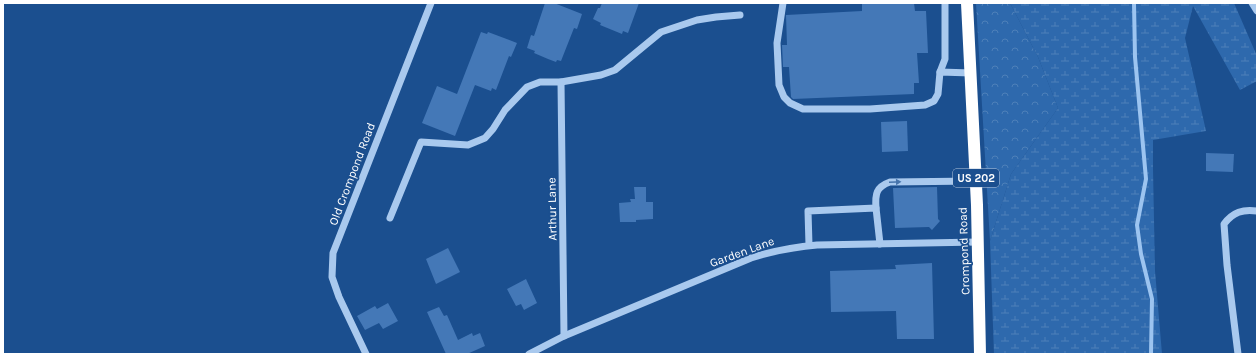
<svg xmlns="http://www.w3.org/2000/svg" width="1260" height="357" viewBox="0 0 1260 357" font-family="Karla,sans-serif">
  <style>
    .forest { fill: url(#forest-crowns) }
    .wetland { fill: url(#wetland-marsh) }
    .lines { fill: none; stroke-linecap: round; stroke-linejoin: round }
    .stream { stroke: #9cc4f0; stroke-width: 4 }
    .building { fill: #4478b7 }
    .minor { stroke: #a9c9ee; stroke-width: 7 }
    .highway { stroke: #fff; stroke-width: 12 }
    .oneway { fill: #4674ac }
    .labels { text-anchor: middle; stroke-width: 3.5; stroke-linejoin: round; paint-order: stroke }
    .shield { fill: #1b4f8f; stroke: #bbcadd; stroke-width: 1 }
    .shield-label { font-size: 11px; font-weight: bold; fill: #fff }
    .street-label { font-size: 12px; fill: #fff; stroke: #1b4f8f }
  </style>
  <defs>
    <pattern id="forest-crowns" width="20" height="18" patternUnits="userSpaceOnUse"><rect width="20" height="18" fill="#2e69ad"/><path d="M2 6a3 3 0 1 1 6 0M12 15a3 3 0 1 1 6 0" fill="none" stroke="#4d80b9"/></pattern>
    <pattern id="wetland-marsh" width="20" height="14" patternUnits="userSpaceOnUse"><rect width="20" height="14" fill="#2e69ad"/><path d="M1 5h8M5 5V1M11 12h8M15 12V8" fill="none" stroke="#4d80b9"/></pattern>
  </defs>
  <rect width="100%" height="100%" fill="#1b4f8f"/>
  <polygon class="forest" points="976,3 1010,3 1038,57 1058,108 1011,174 990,241"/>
  <polygon class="wetland" points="1010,3 1234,3 1257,56 1257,81 1240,90 1193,6 1185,38 1206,131 1153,140 1153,169 1155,271 1162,354 994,354 990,241 1011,174 1058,108 1038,57"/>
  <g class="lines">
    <polyline class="stream" points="1134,3 1135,57 1146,179 1137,225 1141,254 1152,299 1151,354"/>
  </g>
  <g class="building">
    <polygon points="545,3 554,3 582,14 577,29 574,28 561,61 557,60 556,62 548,59 534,53 535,51 527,48 531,35 534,36"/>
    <polygon points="602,3 639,3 628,33 623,31 622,34 600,25 601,23 593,19 598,8 600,8"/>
    <polygon points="862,3 914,3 915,11 926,11 928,53 917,53 919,83 914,83 914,94 793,99 791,97 789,67 783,67 782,45 787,45 786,15 862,11"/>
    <polygon points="481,32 487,34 488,32 517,43 511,57 509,56 496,90 492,88 491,91 475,85 455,136 422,123 437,86 457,94"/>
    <polygon points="907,121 908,151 882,152 881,122"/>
    <polygon points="1206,153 1234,154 1233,172 1206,171"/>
    <polygon points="634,187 646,187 646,202 653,202 653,219 636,220 636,222 620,222 619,203 631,202 630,199 635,199"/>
    <polygon points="937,187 938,219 940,221 932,230 929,227 895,228 893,188"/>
    <polygon points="448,248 460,272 436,284 426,259"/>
    <polygon points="932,263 934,339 897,339 896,311 831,312 830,271 896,269 895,265"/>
    <polygon points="526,279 537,303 524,310 521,304 516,306 507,289"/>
    <polygon points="388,303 398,321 383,329 379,323 365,330 357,316 375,306 377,309"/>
    <polygon points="439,307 444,316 447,315 458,340 472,333 473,336 480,333 485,346 467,354 446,354 427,312"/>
  </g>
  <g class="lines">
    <g class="minor">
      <polyline points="783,3 777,43 779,85 784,97 790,103 803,109 870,109 925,105 934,101 938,94 940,72 971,73"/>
      <polyline points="1252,3 1257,11"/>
      <polyline points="940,72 945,59 945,3"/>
      <polyline points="561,82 564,336"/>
      <path d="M876,208C875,194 876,187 890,182L976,181"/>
      <polyline points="390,218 421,142 468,145 485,138 493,129 505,110 527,87 540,82 561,82 601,75 615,70 661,32 697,20 716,17 740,15"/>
      <polyline points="809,245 808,211 876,208 880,244"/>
      <polyline points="366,354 339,297 332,277 333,253 431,3"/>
      <path d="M529,354L564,336L751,258C773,251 794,247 817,245L978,242"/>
      <path d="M1238,354L1227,265L1224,224C1233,212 1243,209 1257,211"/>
    </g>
    <polyline class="highway" points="967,3 977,205 980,354"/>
  </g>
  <defs><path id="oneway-solid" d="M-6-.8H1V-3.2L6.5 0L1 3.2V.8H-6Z"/></defs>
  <use class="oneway" href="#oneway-solid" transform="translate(895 182) rotate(-2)"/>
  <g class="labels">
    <rect class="shield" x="953" y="169" width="46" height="18" rx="3"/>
    <g class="shield-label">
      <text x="976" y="182">US 202</text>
    </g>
    <g class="street-label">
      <text transform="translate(352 174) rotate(-69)" y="4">Old Crompond Road</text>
      <text transform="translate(552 209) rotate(-91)" y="4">Arthur Lane</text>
      <text transform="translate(964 251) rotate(-92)" y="4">Crompond Road</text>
      <text transform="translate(742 252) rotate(-20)" y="4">Garden Lane</text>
    </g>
  </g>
  <rect width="1260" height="357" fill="none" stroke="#ffffff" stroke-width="8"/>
</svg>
